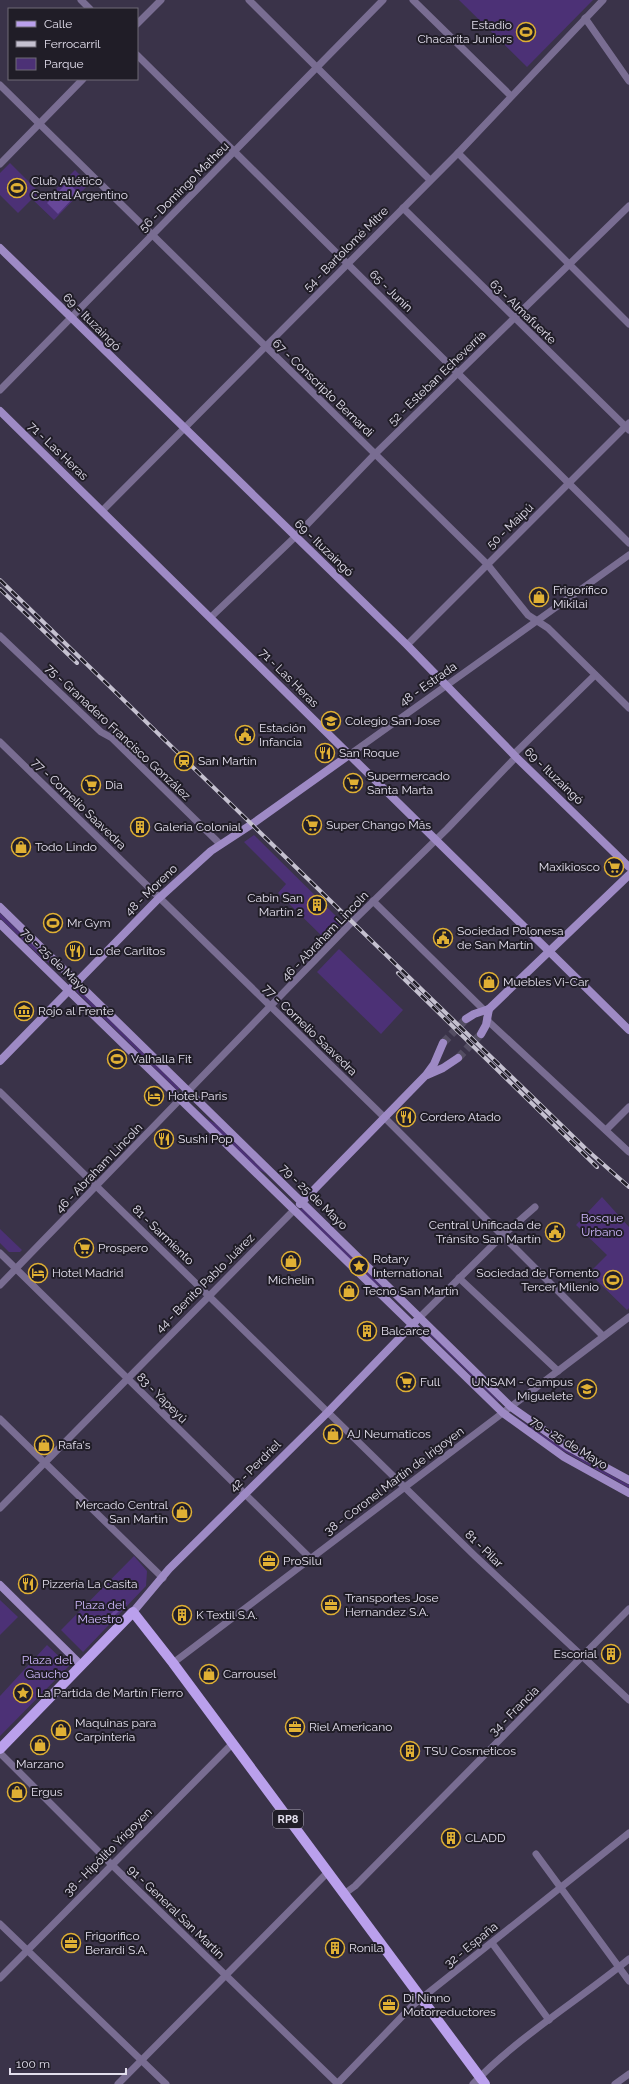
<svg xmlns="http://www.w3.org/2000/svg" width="629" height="2084" viewBox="0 0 629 2084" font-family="Raleway,sans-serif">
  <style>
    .green { fill: #4c3176 }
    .water { fill: #674799 }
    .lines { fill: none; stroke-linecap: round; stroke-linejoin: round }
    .secondary-tunnel { stroke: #534d62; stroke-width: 8; stroke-dasharray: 8 4; stroke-linecap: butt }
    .street { stroke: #796d92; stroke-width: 7 }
    .secondary { stroke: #9e8ac5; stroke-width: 8 }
    .primary { stroke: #baa0ec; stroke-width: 10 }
    .rail-casing { stroke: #c5c1d0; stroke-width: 4 }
    .rail { stroke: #201d27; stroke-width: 2.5; stroke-dasharray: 8; stroke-linecap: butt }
    .labels { text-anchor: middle; stroke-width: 4; stroke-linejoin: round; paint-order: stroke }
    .shield { fill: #201d27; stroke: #a8a5b2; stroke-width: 1 }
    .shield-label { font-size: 11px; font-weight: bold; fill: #e3dfed }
    .poi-label { font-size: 12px; fill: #e3dfed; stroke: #201d27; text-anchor: start }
    .street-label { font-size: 12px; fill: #e3dfed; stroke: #201d27 }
    .park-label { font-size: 12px; fill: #d0bafe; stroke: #201d27 }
  </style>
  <rect width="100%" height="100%" fill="#3a3349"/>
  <g class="green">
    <polygon points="459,0 593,0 527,67"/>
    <polygon points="10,163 46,199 75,170 89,184 54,220 32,199 18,213 0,195 0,173"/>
    <polygon points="254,835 343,923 326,940 278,893 286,884 244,842"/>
    <polygon points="0,913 69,980 51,964 43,959 0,918"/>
    <polygon points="339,949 403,1010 381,1034 317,972"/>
    <polygon points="77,988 179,1088 179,1089 177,1090 75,990"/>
    <polygon points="187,1101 207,1119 216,1124 291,1198 267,1174 256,1168"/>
    <polygon points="602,1197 629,1227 629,1308 627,1310 589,1273 607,1255 576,1225"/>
    <polygon points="302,1208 407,1311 384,1289 372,1281 300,1210"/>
    <polygon points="0,1229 22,1250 20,1252 9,1252 0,1243"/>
    <polygon points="430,1333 499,1401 498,1402 429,1334"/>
    <polygon points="514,1416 570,1453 629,1485 629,1488 551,1444"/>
    <polygon points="134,1556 147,1571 146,1586 83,1652 61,1630"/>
    <polygon points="0,1600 18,1617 0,1635"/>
    <polygon points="47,1645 69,1666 0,1736 0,1696"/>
  </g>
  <g class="water">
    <polygon points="68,182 78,193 58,214 47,203"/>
    <polygon points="124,1601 127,1603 112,1618 109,1616"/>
  </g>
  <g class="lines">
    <g class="secondary-tunnel">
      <polyline points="443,1043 466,1019"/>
      <polyline points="458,1058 481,1034"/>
    </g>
    <g class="street">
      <polyline points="81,0 90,9"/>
      <polyline points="249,0 430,180"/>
      <polyline points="413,0 511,96"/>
      <polyline points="585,18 629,81"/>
      <polyline points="137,24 161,0"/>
      <polyline points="137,55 629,543"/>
      <polyline points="0,85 487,564 528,615 548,628 629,708"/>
      <polyline points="458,153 629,324"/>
      <polyline points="0,164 83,79"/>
      <polyline points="403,208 629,430"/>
      <polyline points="0,390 383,0"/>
      <polyline points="102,511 458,153 603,0"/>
      <polyline points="211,617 295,537 375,454 629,206"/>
      <polyline points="0,636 101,732 112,738 220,844"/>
      <polyline points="407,645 629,423"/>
      <polyline points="0,742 384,1117 603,1336"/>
      <polyline points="514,754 595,675"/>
      <polyline points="349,755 629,555"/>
      <polyline points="373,901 484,1010"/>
      <polyline points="487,1018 489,1022 629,1152"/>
      <polyline points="0,1092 475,1556 629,1700"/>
      <polyline points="606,1130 629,1107"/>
      <polyline points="0,1253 310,1558"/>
      <polyline points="459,1278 558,1371"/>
      <polyline points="0,1285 348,926 447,829 516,757"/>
      <polyline points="420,1317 503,1235 535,1207"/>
      <polyline points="0,1419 163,1578"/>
      <polyline points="0,1508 294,1210"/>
      <polyline points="173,1663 629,1317"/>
      <polyline points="0,1753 112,1865 338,2084"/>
      <polyline points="536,1854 629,1981"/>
      <polyline points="344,1894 355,1886 629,1609"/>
      <polyline points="0,1924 166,2084"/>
      <polyline points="492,1943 549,2020"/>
      <polyline points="0,1978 233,1743"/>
      <polyline points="118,2084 328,1872"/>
      <polyline points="337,2084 413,2005 629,1833"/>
      <path d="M473,2084C518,2037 579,2000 629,1959"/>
      <polyline points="615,2084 629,2074"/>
    </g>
    <g class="secondary">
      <polyline points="0,248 407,645 516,757 629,867"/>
      <polyline points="0,411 629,1030"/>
      <polyline points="0,907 511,1407 568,1447 629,1480"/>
      <polyline points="0,924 503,1413 564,1457 629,1493"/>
      <polyline points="466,1019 474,1014 489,1009 629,875"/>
      <polyline points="481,1034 486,1025 489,1009"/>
      <polyline points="0,1061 158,899 211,851 255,822 349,755"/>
      <polyline points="427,1075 443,1068 458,1058"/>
      <polyline points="300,1204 426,1075 434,1064 443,1043"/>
      <polyline points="0,1585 81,1665"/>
      <polyline points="133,1612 169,1569 328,1412 415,1322"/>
    </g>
    <polyline class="primary" points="0,1749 133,1612 173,1663 485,2084"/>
    <g class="rail-casing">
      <g id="rail">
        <polyline points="0,580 587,1150 629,1187"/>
        <polyline points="0,589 77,663"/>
        <polyline points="398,973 597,1167"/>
      </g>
    </g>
    <use href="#rail" class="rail"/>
  </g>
  <defs>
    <g id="stadium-ring" transform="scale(1)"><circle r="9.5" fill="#201d27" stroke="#e0b034" stroke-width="1.5"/><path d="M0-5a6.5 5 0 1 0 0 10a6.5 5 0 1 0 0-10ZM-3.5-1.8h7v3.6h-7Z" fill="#e0b034"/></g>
    <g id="shop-ring" transform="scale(1)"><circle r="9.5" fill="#201d27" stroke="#e0b034" stroke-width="1.5"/><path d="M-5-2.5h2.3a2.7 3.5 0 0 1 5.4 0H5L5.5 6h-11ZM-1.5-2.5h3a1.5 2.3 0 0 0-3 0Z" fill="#e0b034"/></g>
    <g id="university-ring" transform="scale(1)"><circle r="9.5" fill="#201d27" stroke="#e0b034" stroke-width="1.5"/><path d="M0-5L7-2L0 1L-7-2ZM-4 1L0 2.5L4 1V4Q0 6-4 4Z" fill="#e0b034"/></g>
    <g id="civic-ring" transform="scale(1)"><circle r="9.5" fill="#201d27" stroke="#e0b034" stroke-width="1.5"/><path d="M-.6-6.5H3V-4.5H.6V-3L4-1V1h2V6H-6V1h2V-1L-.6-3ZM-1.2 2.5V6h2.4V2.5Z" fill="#e0b034"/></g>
    <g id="restaurant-ring" transform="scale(1)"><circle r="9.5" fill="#201d27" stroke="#e0b034" stroke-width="1.5"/><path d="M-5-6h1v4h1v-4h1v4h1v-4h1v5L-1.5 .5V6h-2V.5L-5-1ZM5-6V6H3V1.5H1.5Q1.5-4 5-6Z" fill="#e0b034"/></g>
    <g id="station-ring" transform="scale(1)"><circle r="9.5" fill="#201d27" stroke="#e0b034" stroke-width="1.5"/><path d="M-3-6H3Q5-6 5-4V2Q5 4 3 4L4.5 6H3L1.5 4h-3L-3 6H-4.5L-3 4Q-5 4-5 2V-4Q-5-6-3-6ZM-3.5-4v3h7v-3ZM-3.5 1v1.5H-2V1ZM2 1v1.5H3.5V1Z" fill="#e0b034"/></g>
    <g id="supermarket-ring" transform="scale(1)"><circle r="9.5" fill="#201d27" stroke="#e0b034" stroke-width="1.5"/><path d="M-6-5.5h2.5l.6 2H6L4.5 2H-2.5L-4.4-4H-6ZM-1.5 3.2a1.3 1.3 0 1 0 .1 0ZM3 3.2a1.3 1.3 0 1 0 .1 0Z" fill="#e0b034"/></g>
    <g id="building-ring" transform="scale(1)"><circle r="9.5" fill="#201d27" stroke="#e0b034" stroke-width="1.5"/><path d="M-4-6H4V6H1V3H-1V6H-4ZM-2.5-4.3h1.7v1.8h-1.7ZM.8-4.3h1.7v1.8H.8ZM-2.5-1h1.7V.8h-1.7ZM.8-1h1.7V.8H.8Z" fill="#e0b034"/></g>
    <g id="museum-ring" transform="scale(1)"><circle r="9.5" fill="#201d27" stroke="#e0b034" stroke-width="1.5"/><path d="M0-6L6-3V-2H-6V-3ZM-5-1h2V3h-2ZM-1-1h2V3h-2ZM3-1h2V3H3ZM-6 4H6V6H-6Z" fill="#e0b034"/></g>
    <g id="hotel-ring" transform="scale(1)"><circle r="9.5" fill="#201d27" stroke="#e0b034" stroke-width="1.5"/><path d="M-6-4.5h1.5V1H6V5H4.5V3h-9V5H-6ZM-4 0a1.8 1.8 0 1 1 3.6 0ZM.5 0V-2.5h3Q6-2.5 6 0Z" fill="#e0b034"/></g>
    <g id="sight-ring" transform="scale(1)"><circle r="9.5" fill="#201d27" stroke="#e0b034" stroke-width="1.5"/><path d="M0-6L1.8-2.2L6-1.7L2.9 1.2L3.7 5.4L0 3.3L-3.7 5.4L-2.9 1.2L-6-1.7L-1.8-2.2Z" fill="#e0b034"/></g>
    <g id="office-ring" transform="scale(1)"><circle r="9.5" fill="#201d27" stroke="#e0b034" stroke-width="1.5"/><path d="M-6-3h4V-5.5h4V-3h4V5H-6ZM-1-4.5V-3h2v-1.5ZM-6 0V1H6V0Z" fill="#e0b034"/></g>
  </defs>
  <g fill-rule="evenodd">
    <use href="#stadium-ring" x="526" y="32"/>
    <use href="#stadium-ring" x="17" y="188"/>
    <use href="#shop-ring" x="539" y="597"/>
    <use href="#university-ring" x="331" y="721"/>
    <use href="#civic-ring" x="245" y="735"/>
    <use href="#restaurant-ring" x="325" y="753"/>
    <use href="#station-ring" x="184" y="761"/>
    <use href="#supermarket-ring" x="353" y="783"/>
    <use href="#supermarket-ring" x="91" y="785"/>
    <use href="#supermarket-ring" x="312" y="825"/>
    <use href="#building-ring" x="140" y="827"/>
    <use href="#shop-ring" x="21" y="847"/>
    <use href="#supermarket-ring" x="614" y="867"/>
    <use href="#building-ring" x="317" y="905"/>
    <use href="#stadium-ring" x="53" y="923"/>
    <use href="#civic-ring" x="443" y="938"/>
    <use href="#restaurant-ring" x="75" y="951"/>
    <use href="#shop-ring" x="489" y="982"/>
    <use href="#museum-ring" x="24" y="1011"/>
    <use href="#stadium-ring" x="117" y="1059"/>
    <use href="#hotel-ring" x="154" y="1096"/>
    <use href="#restaurant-ring" x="406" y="1117"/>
    <use href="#restaurant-ring" x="164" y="1139"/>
    <use href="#civic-ring" x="555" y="1232"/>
    <use href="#supermarket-ring" x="84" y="1248"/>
    <use href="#shop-ring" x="291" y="1261"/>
    <use href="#sight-ring" x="359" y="1266"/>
    <use href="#hotel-ring" x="38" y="1273"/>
    <use href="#stadium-ring" x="613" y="1280"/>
    <use href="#shop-ring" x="349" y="1291"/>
    <use href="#building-ring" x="367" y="1331"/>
    <use href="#supermarket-ring" x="406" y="1382"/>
    <use href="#university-ring" x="587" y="1389"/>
    <use href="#shop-ring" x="333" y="1434"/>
    <use href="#shop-ring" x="44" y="1445"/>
    <use href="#shop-ring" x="182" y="1512"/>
    <use href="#office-ring" x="269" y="1561"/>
    <use href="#restaurant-ring" x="28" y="1584"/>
    <use href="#office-ring" x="331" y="1605"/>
    <use href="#building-ring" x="182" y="1615"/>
    <use href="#building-ring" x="611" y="1654"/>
    <use href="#shop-ring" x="209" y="1674"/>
    <use href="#sight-ring" x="23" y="1693"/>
    <use href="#office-ring" x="295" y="1727"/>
    <use href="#shop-ring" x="61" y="1730"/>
    <use href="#shop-ring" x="40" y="1745"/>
    <use href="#building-ring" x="410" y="1751"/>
    <use href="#shop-ring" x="17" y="1792"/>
    <use href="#building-ring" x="451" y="1838"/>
    <use href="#office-ring" x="71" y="1943"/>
    <use href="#building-ring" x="335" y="1948"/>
    <use href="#office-ring" x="389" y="2005"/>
  </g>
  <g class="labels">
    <rect class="shield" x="273" y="1810" width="30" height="18" rx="3"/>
    <g class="shield-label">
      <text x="288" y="1823">RP8</text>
    </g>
    <g class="poi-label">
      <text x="512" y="29" text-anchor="end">Estadio<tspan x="512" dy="14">Chacarita Juniors</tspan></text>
      <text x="31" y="185">Club Atlético<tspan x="31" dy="14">Central Argentino</tspan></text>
      <text x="553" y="594">Frigorífico<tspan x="553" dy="14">Mikilai</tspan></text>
      <text x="345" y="725">Colegio San Jose</text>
      <text x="259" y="732">Estación<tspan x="259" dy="14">Infancia</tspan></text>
      <text x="339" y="757">San Roque</text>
      <text x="198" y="765">San Martín</text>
      <text x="367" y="780">Supermercado<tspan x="367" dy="14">Santa Marta</tspan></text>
      <text x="105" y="789">Dia</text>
      <text x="326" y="829">Super Chango Mâs</text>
      <text x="154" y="831">Galeria Colonial</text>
      <text x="35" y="851">Todo Lindo</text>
      <text x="600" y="871" text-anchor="end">Maxikiosco</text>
      <text x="303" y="902" text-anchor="end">Cabin San<tspan x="303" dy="14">Martín 2</tspan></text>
      <text x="67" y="927">Mr Gym</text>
      <text x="457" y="935">Sociedad Polonesa<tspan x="457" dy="14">de San Martín</tspan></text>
      <text x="89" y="955">Lo de Carlitos</text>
      <text x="503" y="986">Muebles Vi-Car</text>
      <text x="38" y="1015">Rojo al Frente</text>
      <text x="131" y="1063">Valhalla Fit</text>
      <text x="168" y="1100">Hotel Paris</text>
      <text x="420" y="1121">Cordero Atado</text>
      <text x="178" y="1143">Sushi Pop</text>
      <text x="541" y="1229" text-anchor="end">Central Unificada de<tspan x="541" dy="14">Tránsito San Martín</tspan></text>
      <text x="98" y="1252">Prospero</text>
      <text x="373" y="1263">Rotary<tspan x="373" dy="14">International</tspan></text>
      <text x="52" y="1277">Hotel Madrid</text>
      <text x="599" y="1277" text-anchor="end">Sociedad de Fomento<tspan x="599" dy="14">Tercer Milenio</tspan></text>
      <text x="291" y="1284" text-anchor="middle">Michelin</text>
      <text x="363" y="1295">Tecno San Martín</text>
      <text x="381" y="1335">Balcarce</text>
      <text x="420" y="1386">Full</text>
      <text x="573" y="1386" text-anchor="end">UNSAM - Campus<tspan x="573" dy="14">Miguelete</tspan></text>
      <text x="347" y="1438">AJ Neumaticos</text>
      <text x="58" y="1449">Rafa's</text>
      <text x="168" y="1509" text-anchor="end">Mercado Central<tspan x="168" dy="14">San Martin</tspan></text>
      <text x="283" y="1565">ProSilu</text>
      <text x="42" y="1588">Pizzería La Casita</text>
      <text x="345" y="1602">Transportes Jose<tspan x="345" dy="14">Hernandez S.A.</tspan></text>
      <text x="196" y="1619">K Textil S.A.</text>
      <text x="597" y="1658" text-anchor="end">Escorial</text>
      <text x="223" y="1678">Carrousel</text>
      <text x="37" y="1697">La Partida de Martín Fierro</text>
      <text x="75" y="1727">Maquinas para<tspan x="75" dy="14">Carpinteria</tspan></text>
      <text x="309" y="1731">Riel Americano</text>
      <text x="424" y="1755">TSU Cosmeticos</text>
      <text x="40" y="1768" text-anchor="middle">Marzano</text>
      <text x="31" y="1796">Ergus</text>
      <text x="465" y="1842">CLADD</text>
      <text x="85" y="1940">Frigorifico<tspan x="85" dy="14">Berardi S.A.</tspan></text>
      <text x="349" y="1952">Ronila</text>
      <text x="403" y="2002">Di Ninno<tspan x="403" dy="14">Motorreductores</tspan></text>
    </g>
    <g class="street-label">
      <text transform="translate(184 187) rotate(-45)" y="4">56 - Domingo Matheu</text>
      <text transform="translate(346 249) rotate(-45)" y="4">54 - Bartolomé Mitre</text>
      <text transform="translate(391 291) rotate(44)" y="4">65 - Junín</text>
      <text transform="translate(523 312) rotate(44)" y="4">63 - Almafuerte</text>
      <text transform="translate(92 322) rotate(45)" y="4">69 - Ituzaingó</text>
      <text transform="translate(437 378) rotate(-44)" y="4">52 - Esteban Echeverría</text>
      <text transform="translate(323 388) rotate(44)" y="4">67 - Conscripto Bernardi</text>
      <text transform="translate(58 451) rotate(44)" y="4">71 - Las Heras</text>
      <text transform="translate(510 526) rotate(-44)" y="4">50 - Maipú</text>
      <text transform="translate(324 548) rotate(44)" y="4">69 - Ituzaingó</text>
      <text transform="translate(289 678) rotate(45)" y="4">71 - Las Heras</text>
      <text transform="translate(428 684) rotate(-35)" y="4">48 - Estrada</text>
      <text transform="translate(118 732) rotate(43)" y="4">75 - Granadero Francisco González</text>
      <text transform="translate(554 776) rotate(44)" y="4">69 - Ituzaingó</text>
      <text transform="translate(79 804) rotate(44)" y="4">77 - Cornelio Saavedra</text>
      <text transform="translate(151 890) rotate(-44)" y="4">48 - Moreno</text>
      <text transform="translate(325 936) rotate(-46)" y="4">46 - Abraham Lincoln</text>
      <text transform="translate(55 961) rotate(44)" y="4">79 - 25 de Mayo</text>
      <text transform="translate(310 1030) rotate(44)" y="4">77 - Cornelio Saavedra</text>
      <text transform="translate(99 1168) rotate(-46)" y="4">46 - Abraham Lincoln</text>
      <text transform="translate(314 1197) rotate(44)" y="4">79 - 25 de Mayo</text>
      <text transform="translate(163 1235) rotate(44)" y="4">81 - Sarmiento</text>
      <text transform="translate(205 1283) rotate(-45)" y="4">44 - Benito Pablo Juárez</text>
      <text transform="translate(162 1398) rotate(45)" y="4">83 - Yapeyú</text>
      <text transform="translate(569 1443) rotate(32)" y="4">79 - 25 de Mayo</text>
      <text transform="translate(255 1466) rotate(-45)" y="4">42 - Perdriel</text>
      <text transform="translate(394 1481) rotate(-37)" y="4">38 - Coronel Martín de Irigoyen</text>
      <text transform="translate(484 1549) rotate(44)" y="4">81 - Pilar</text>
      <text transform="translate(514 1711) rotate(-45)" y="4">34 - Francia</text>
      <text transform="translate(108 1852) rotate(-45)" y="4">38 - Hipólito Yrigoyen</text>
      <text transform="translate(176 1912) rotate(44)" y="4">91 - General San Martín</text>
      <text transform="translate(471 1945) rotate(-39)" y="4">32 - España</text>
    </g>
    <g class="park-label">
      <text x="602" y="1222">Bosque<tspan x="602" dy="14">Urbano</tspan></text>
      <text x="100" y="1609">Plaza del<tspan x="100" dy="14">Maestro</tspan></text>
      <text x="47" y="1664">Plaza del<tspan x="47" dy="14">Gaucho</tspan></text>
    </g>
  </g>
  <rect x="8" y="8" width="130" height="72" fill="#201d27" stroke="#6e6b76"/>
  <rect x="16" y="21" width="20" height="6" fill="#baa0ec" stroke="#6e6b76"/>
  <text x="44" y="28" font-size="12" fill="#e3dfed">Calle</text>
  <rect x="16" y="41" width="20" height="6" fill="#c5c1d0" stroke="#6e6b76"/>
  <text x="44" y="48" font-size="12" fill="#e3dfed">Ferrocarril</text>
  <rect x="16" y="58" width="20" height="12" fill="#4c3176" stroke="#6e6b76"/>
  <text x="44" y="68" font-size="12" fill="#e3dfed">Parque</text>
  <path d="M10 2068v6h116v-6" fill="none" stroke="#e3dfed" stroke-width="2"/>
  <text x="16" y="2068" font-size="12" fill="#e3dfed" stroke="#201d27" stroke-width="3" paint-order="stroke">100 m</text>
</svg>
